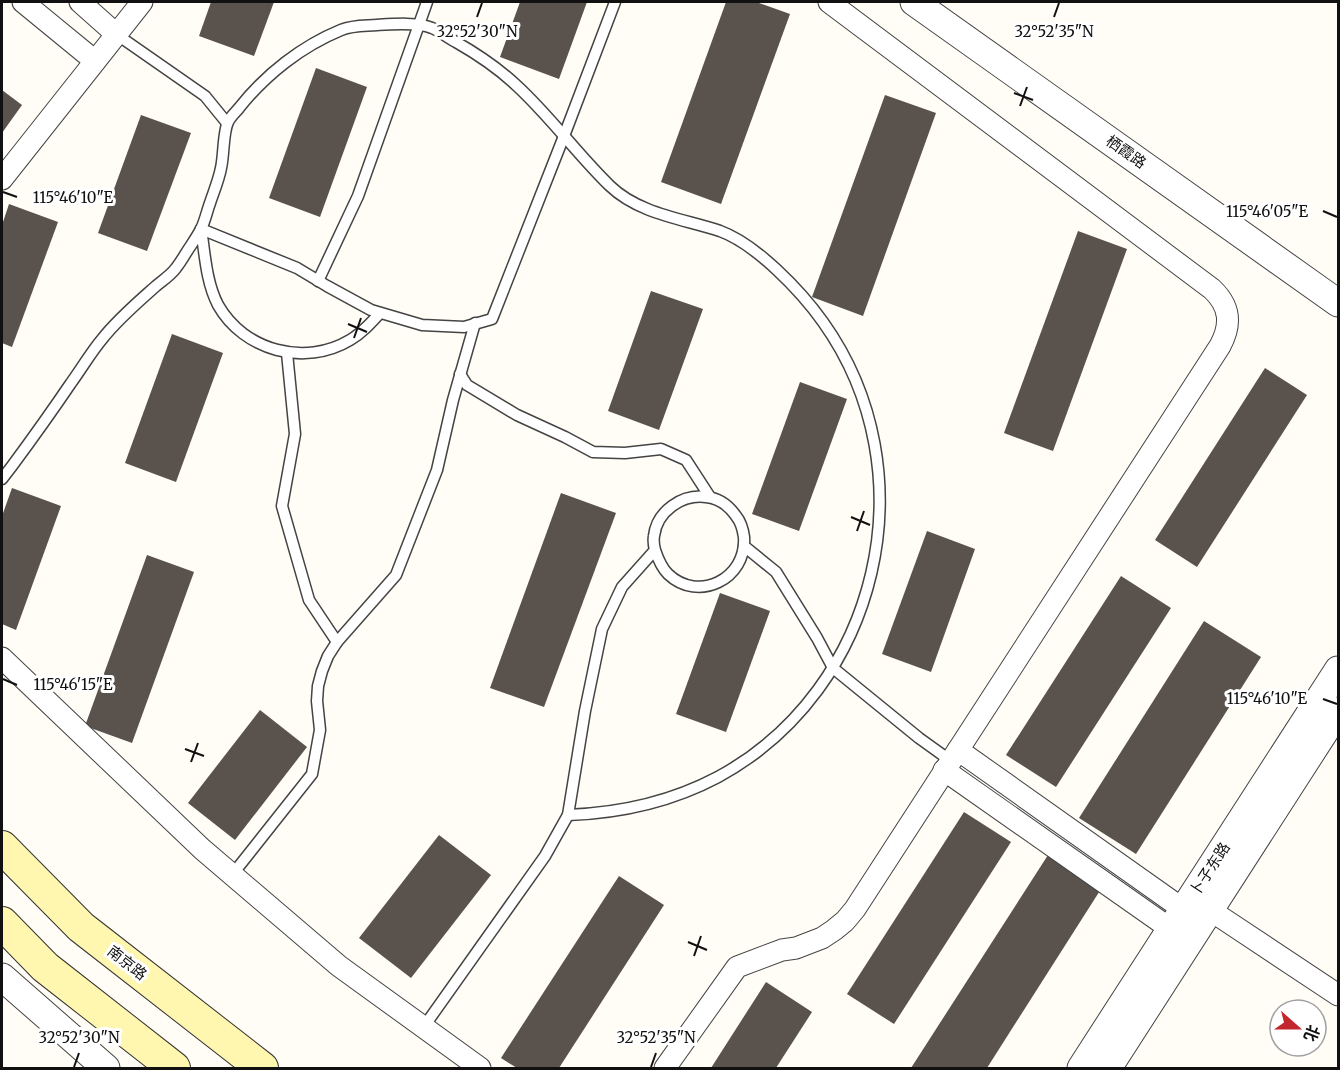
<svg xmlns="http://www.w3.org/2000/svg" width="1340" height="1070" viewBox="0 0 1340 1070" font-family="Merriweather,'Noto Sans SC',serif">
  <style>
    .building { fill: #5a524d }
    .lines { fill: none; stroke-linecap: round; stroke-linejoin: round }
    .service-casing { stroke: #444; stroke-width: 13 }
    .minor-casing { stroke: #444; stroke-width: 23 }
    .tertiary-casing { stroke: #444; stroke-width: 29 }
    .secondary-casing { stroke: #333; stroke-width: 34 }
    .service { stroke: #fff; stroke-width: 10 }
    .minor { stroke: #fff; stroke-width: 21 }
    .tertiary { stroke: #fff; stroke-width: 27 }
    .secondary { stroke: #fff6b0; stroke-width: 32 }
    .ticks { fill: none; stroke: #111; stroke-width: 2 }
    .labels { text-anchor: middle; stroke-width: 6; stroke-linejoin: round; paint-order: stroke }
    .street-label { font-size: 15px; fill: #111; stroke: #fff }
    .ticks-label { font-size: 15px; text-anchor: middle; fill: #111; stroke: #fff; stroke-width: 6; stroke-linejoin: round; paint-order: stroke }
  </style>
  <rect width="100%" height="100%" fill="#fffdf5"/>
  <g class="building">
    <polygon points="211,2 274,2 254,56 199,36"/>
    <polygon points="520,2 587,2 559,79 500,57"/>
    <polygon points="726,2 756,2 790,14 721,204 661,182"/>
    <polygon points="316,68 367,87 320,217 269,198"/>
    <polygon points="2,90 22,105 2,133"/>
    <polygon points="885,95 936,113 863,316 812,297"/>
    <polygon points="141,115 191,133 147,251 98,233"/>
    <polygon points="9,204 58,222 12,347 2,343 2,225"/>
    <polygon points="1078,231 1127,249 1053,451 1004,433"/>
    <polygon points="651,291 703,309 659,430 608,411"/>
    <polygon points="172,334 223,353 176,482 125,463"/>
    <polygon points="1265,368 1307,395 1197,567 1155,540"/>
    <polygon points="800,382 847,399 799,531 752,514"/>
    <polygon points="12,488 61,506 16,630 2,624 2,516"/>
    <polygon points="561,493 616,513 544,707 490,688"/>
    <polygon points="927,531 975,549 931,672 882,654"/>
    <polygon points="147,555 194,572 132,743 85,726"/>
    <polygon points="1121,576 1171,608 1056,787 1006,755"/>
    <polygon points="720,593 770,611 726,732 676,714"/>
    <polygon points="1204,621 1261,657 1136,854 1079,818"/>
    <polygon points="260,710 307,747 235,840 188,803"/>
    <polygon points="964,812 1011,842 894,1024 847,994"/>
    <polygon points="439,835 491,875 411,978 359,938"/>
    <polygon points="1048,855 1101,889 987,1068 911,1068"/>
    <polygon points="619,876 664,905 559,1068 517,1068 501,1058"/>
    <polygon points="766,982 812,1012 776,1068 711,1068"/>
  </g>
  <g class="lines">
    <g class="service-casing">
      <g id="service">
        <polyline points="116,34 205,96 227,123"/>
        <polyline points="201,229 297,268 327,286 371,310 422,325 464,327 492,319 564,136 615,2"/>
        <path d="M201,229C205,254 206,282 218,305C244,351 305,367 350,340C362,333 371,323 380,313"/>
        <polyline points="318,281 358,196 427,2"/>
        <polyline points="287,353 295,434 282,506 309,600 337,642"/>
        <polyline points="460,374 467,385 517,415 565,437 593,452 625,453 661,449 686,460 710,497"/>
        <path d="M2,479L12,466C32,439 52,411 71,383C82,368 91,352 103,338C118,319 137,303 156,286C162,281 171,275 176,268C180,263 183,258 186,253C191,245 197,237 201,229C205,221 207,211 210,203C214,191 219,179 221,168C224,155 223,132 228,122C231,116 236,112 239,108C266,74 302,46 341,30C353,25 365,26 377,25C393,24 419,22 432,28C440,31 448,38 456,42C477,54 498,68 516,85C550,116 577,154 610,186C639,214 684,219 720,231C756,244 801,291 823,322C930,472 880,689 718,777C671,802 621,813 568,815"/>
        <polyline points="744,546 776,572 817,638 833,668 919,738 951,761"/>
        <polyline points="232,875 312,774 320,730 317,701 318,686 322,671 328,656 337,642 396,575 437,470 453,400 475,323"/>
        <path d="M423,1028L545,856L568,815L585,711L602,629L622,587L655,550C654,546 653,541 654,536C657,511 682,494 706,497C719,498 729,506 736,516C741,522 743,530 744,537C747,579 698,603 668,574C661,567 658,559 655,550"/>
      </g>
    </g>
    <g class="minor-casing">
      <g id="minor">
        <polyline points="23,2 95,61"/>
        <polyline points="80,2 116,34"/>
        <polyline points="2,179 142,2"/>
        <polyline points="2,658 202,849 339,966 480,1068"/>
        <polyline points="958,750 1194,917"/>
        <polyline points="944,770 1182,937"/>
        <polyline points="1210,910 1338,995"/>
        <path d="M665,1068L737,967L782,950L796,948L822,938L834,930L845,921L855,909L1220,346C1232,324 1230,306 1212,289L829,2"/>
      </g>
    </g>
    <g class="tertiary-casing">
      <g id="tertiary">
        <polyline points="914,2 1338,303"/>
        <polyline points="2,977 106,1068"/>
        <polyline points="1081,1068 1338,670"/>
        <polyline points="1108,1068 1338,711"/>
      </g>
    </g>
    <g class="secondary-casing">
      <g id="secondary">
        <polyline points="2,847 81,927 262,1068"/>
        <polyline points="2,923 45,967 174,1068"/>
      </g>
    </g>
    <use href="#service" class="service"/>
    <use href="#minor" class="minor"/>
    <use href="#tertiary" class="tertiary"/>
    <use href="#secondary" class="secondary"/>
  </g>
  <path class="ticks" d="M477,17L482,3M1054,17L1059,3M1014,93L1033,100M1020,106L1027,87M3,192L17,197M1323,211L1337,217M348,324L367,332M354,338L361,318M851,517L870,525M857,531L864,511M3,679L17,685M1323,699L1337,704M185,749L204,756M191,762L198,743M688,942L707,950M694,956L701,936M74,1067L79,1053M651,1067L656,1053"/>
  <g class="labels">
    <g class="street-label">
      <text transform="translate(1126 152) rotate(35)" y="5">栖霞路</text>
      <text transform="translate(1210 869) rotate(-57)" y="5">卜子东路</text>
      <text transform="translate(127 963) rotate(38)" y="5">南京路</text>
    </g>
  </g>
  <g class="ticks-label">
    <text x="477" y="37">32°52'30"N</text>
    <text x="1054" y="37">32°52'35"N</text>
    <text x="73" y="203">115°46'10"E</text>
    <text x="1267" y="217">115°46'05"E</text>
    <text x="73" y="690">115°46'15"E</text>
    <text x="1267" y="704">115°46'10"E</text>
    <text x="79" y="1043">32°52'30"N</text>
    <text x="656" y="1043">32°52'35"N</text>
  </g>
  <rect width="1340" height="1070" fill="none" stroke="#111111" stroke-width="6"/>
  <g transform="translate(1298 1028) rotate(111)"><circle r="28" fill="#ffffff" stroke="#a0a0a0" stroke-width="1.5"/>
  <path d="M0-4.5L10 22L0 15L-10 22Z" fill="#c4262e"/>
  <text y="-9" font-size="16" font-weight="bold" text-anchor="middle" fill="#111111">北</text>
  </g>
</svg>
